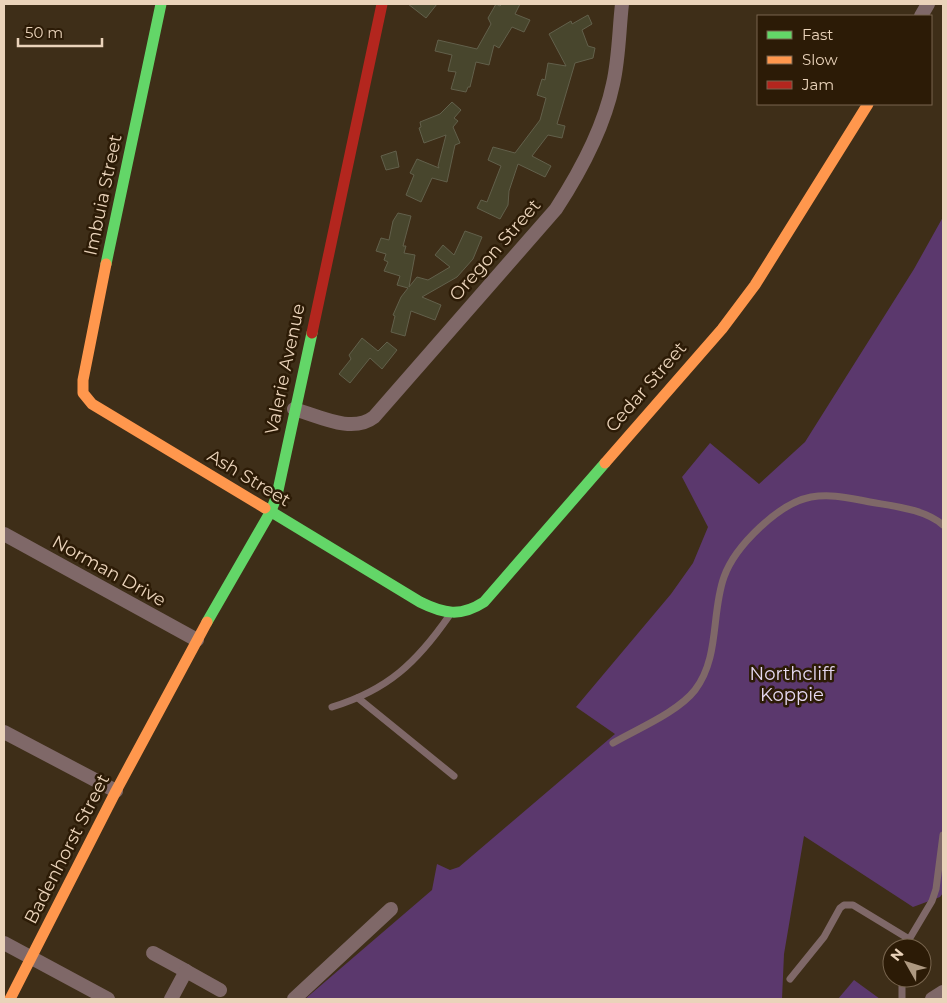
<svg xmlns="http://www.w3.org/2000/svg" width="947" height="1003" viewBox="0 0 947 1003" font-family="Montserrat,sans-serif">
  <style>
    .green { fill: #5b386d }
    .building { fill: #48462d; stroke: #62604b }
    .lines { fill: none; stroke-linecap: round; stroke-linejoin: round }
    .lane { stroke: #7f6868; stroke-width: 7 }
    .street { stroke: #7f6868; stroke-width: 14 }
    .fast { stroke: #63d668; stroke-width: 11 }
    .slow { stroke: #ff974d; stroke-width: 11 }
    .jam { stroke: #b3261e; stroke-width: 11 }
    .labels { text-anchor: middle; stroke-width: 5; stroke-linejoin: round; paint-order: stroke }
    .street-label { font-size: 18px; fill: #ead3ba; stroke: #2c1b06 }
    .park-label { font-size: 18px; fill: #e6d9f1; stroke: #2c1b06 }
  </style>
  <rect width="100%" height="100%" fill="#3e2e18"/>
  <g class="green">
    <polygon points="943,217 943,893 940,897 913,907 804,836 784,954 782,999 305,999 432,890 437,864 450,870 459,867 615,734 576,707 671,594 693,563 708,527 682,477 710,443 759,484 805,442 914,269"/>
    <polygon points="854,980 880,999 838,999"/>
  </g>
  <g class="building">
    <polygon points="408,4 437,4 426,18"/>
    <polygon points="496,4 500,6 502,4 520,4 515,14 530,20 524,32 512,27 499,48 494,45 489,65 476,62 470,87 468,87 466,92 451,89 456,72 448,71 452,55 435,51 438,40 477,49 491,24 488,18"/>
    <polygon points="588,15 592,24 582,30 588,46 595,48 593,58 575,63 557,124 565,126 562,138 548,135 532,156 551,166 545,177 518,164 509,191 508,205 500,219 477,208 481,200 487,202 501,166 488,160 493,147 515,153 540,120 546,98 537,95 542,79 545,80 548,63 566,66 549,34 571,21 572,24"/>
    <polygon points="452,102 461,110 454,118 458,121 453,127 460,143 455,145 447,182 432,178 421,202 406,195 414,175 410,173 417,159 439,168 438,166 446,135 424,143 419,128 421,127 420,122 440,114"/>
    <polygon points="396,151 399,167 386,170 381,156"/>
    <polygon points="398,213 411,216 403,246 406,246 404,253 415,255 409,287 417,277 428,280 450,267 435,255 443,245 454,255 465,231 482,237 473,259 457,277 422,297 441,305 435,320 411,311 405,336 391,332 395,316 393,315 401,297 408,288 397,285 400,276 384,271 388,262 384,260 386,254 376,251 381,238 389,240 393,221"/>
    <polygon points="362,338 378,351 387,342 397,350 382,369 370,358 350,383 339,374 351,359 349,355"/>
  </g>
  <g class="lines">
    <g class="lane">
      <polyline points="358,698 454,776"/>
      <path d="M332,707C388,690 417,662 449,616"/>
      <path d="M613,743C637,729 678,712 695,690C720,657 711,613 724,577C735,546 779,503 811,497C829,494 844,497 860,500C887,506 922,507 943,525"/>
      <polyline points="904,948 932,901 936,889 943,835"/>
      <polyline points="790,979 824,937 840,908 844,905 853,905 909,939"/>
      <polyline points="902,999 902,978"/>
    </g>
    <g class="street">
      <polyline points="921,16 928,4"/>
      <path d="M294,409C319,416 352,434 374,417L556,209C580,172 604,127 613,84C619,58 619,30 622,4"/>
      <polyline points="4,534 197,640"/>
      <polyline points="4,732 116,791"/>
      <polyline points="4,943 108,999"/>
      <polyline points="153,953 186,971"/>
      <polyline points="171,999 186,971 220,990"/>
      <polyline points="294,999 391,909"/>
      <polyline points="932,999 943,992"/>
    </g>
    <g class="fast">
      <polyline points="106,264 161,4"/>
      <path d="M265,508L420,602C444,614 461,617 484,602L605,463"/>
      <polyline points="207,622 271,511 277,495 312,333"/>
    </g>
    <g class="slow">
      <polyline points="106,264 83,380 83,393 92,404 265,508"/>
      <polyline points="605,463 722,329 755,285 868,104"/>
      <polyline points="10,999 116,791 207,622"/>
    </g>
    <polyline class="jam" points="312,333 382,4"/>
  </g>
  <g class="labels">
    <g class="street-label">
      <text transform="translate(103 195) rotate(-78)" y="6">Imbuia Street</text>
      <text transform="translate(495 250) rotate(-49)" y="6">Oregon Street</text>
      <text transform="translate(285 369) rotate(-78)" y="6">Valerie Avenue</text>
      <text transform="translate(646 387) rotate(-49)" y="6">Cedar Street</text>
      <text transform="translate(249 478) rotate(31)" y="6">Ash Street</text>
      <text transform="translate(109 571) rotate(29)" y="6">Norman Drive</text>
      <text transform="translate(67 849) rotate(-63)" y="6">Badenhorst Street</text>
    </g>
    <g class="park-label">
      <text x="792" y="680">Northcliff<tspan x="792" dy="21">Koppie</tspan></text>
    </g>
  </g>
  <rect width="947" height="1003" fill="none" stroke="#ead3ba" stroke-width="10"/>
  <rect x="757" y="15" width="175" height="90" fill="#2c1b06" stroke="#78654e"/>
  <rect x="767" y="31" width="25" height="8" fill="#63d668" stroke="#78654e"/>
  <text x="802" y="40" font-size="15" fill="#ead3ba">Fast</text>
  <rect x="767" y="56" width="25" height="8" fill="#ff974d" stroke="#78654e"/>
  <text x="802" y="65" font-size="15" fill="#ead3ba">Slow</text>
  <rect x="767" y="81" width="25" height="8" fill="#b3261e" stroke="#78654e"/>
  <text x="802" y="90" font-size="15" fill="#ead3ba">Jam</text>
  <g transform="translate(907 963) rotate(309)"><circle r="24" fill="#2c1b06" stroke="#78654e"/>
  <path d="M0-4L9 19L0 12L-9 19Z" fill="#ae9981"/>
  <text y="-8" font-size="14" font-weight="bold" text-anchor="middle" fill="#ead3ba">N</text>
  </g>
  <path d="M18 38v8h84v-8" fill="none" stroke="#ead3ba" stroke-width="2.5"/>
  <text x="25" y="38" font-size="15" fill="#ead3ba" stroke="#2c1b06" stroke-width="4" paint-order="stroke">50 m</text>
</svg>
